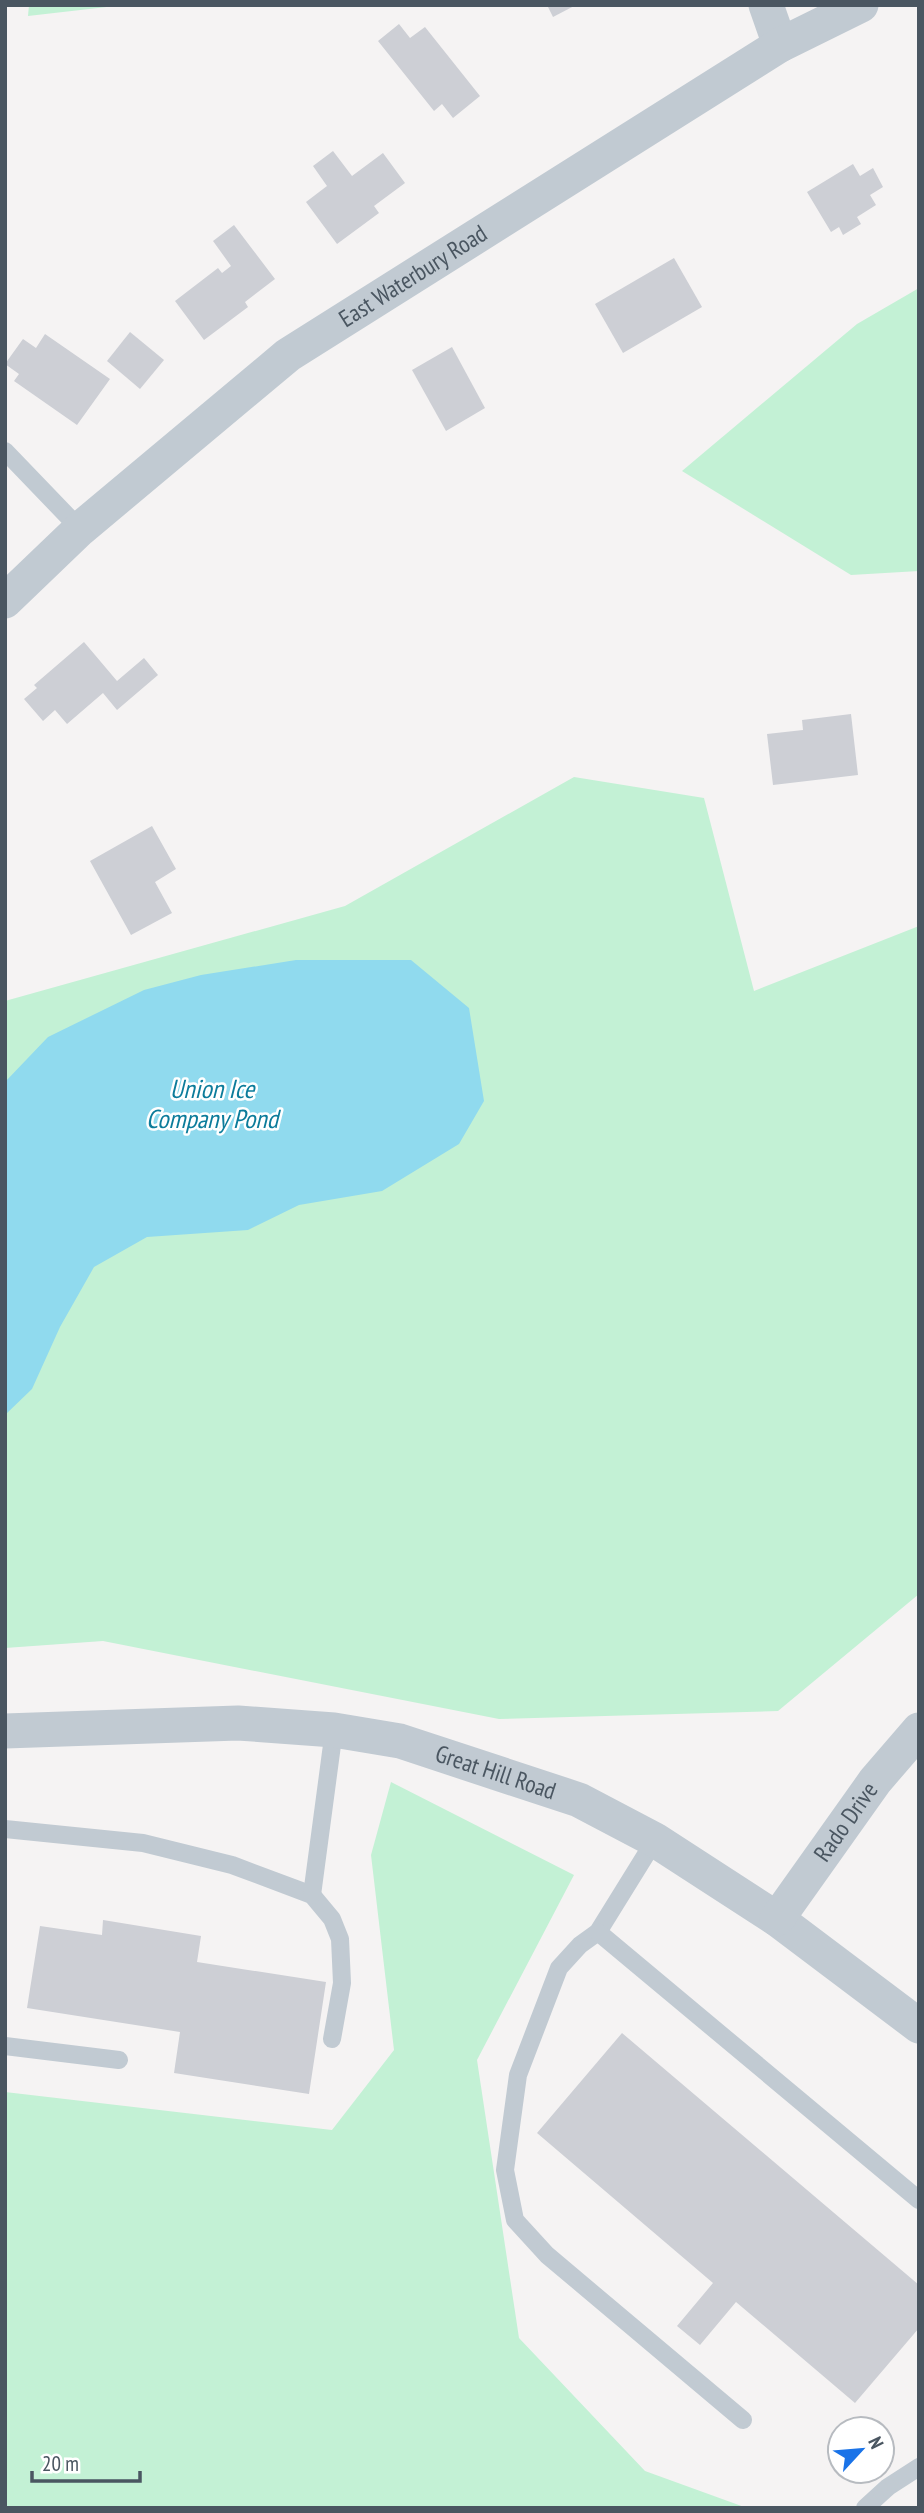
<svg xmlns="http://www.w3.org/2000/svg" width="924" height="2513" viewBox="0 0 924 2513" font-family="'PT Sans Narrow',sans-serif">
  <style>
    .green { fill: #c3f1d5 }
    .water { fill: #90daee }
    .building { fill: #cdcfd5 }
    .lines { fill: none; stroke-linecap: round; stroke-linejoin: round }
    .service { stroke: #c1cad2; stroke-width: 18 }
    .minor { stroke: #c1cad2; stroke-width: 35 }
    .labels { text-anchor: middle; stroke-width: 5; stroke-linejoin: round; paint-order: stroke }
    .street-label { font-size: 24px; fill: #4a5661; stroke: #fff }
    .water-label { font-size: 26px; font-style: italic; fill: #0c7c9b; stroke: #fff }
  </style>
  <rect width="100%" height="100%" fill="#f5f3f3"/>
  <g class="green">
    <polygon points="29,5 124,5 28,16"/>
    <polygon points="919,288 919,571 851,575 682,471 857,324"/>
    <polygon points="574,777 704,798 754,991 919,926 919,1594 778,1711 499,1719 103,1641 5,1648 5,1001 345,906"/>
    <polygon points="391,1782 574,1875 477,2060 519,2338 645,2471 747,2508 5,2508 5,2092 332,2130 394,2050 371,1855"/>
  </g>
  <polygon class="water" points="296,960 411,960 469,1008 484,1101 459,1144 382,1191 299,1205 248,1230 147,1237 94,1267 60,1327 32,1389 5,1415 5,1082 48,1037 144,990 201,975"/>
  <g class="building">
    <polygon points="547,5 576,5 553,17"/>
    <polygon points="399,24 410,38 425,27 480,96 453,118 442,104 434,111 378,41"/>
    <polygon points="333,151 352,176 383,153 405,183 374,206 379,213 337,244 306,202 327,186 313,166"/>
    <polygon points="853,164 860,176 873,168 883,187 870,195 876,205 857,217 861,224 843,235 839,227 831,232 807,192"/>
    <polygon points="234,225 275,279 245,302 248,307 204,340 175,301 218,268 222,273 231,266 213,241"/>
    <polygon points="674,258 702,307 623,353 595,304"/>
    <polygon points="130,332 164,360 140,389 107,361"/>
    <polygon points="45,334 110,379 77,425 14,381 19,374 5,364 23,339 36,348"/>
    <polygon points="452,347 485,408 446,431 412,370"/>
    <polygon points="84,642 117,681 144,658 158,675 117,710 103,693 67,724 55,710 43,721 24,699 37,688 34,685"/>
    <polygon points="851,714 858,775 773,785 767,734 803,730 802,720"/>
    <polygon points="152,826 176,869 155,882 172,913 131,935 90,861"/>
    <polygon points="103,1920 201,1936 197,1962 326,1982 309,2094 174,2073 180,2032 27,2008 40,1926 102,1935"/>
    <polygon points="622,2033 919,2285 919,2328 855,2403 736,2302 700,2345 677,2326 713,2283 537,2133"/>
  </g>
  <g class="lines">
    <g class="service">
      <polyline points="5,451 80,529"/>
      <polyline points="5,1829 143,1843 232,1865 312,1895 332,1919 340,1939 342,1983 332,2039"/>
      <polyline points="655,1840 598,1932 580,1945 559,1968 518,2075 505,2170 515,2220 547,2255 743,2420"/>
      <polyline points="312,1895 334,1730"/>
      <polyline points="598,1932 919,2200"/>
      <polyline points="5,2046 119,2060"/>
      <polyline points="865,2508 888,2487 919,2467"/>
    </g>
    <g class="minor">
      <polyline points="766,5 780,45"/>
      <path id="s1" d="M5,601L80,529L288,355L780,45L861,5"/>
      <path id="s2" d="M5,1731L238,1723L334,1730L400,1741L579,1800L655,1840L777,1919L919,2026"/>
      <path id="s3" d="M777,1919L875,1781L919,1730"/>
    </g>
  </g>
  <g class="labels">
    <g class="street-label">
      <text dy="8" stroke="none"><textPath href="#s1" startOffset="523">East Waterbury Road</textPath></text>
      <text dy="8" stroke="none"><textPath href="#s2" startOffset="497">Great Hill Road</textPath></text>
      <text dy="8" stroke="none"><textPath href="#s3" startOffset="119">Rado Drive</textPath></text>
    </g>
    <g class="water-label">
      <text x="212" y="1098">Union Ice<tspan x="212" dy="30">Company Pond</tspan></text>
    </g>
  </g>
  <rect width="924" height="2513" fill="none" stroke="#4a5661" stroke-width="14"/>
  <g transform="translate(861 2450) rotate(64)"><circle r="33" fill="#ffffff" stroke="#b7bbc0" stroke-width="2"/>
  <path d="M0-5L12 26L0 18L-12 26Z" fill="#1a73e8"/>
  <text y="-10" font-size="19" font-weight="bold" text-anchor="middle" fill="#4a5661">N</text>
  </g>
  <path d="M32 2471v10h108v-10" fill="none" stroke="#4a5661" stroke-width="3.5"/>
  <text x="42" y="2471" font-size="21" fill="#4a5661" stroke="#ffffff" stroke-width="5" paint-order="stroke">20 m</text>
</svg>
